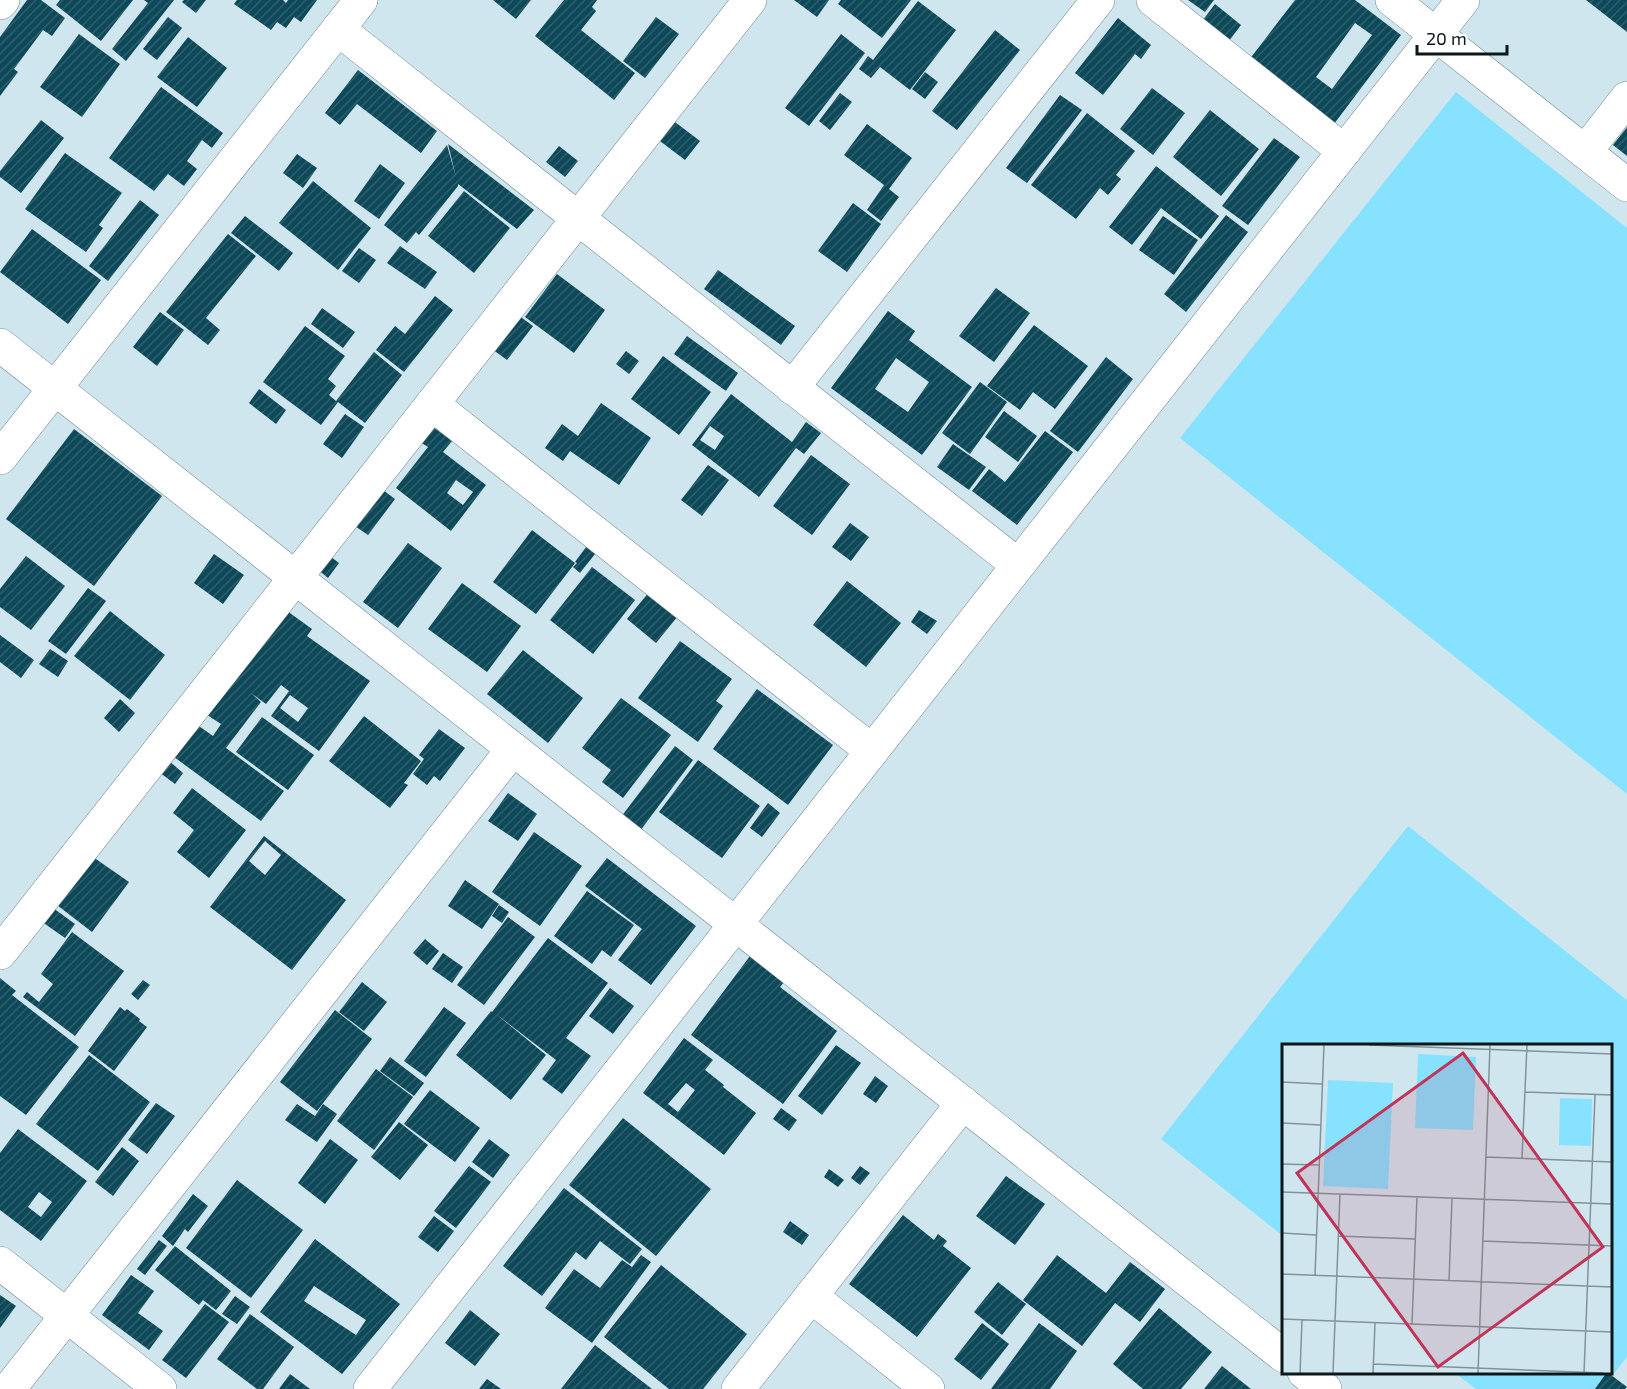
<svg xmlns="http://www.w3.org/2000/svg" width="1627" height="1389" viewBox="0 0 1627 1389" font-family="'Exo 2',sans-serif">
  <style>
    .pitch { fill: #86e2ff }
    .building { fill: url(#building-hatch); fill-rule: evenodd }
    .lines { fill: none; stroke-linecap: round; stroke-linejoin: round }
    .minor-casing { stroke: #70858d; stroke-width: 34 }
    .minor { stroke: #fff; stroke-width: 33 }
    .inset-road { fill: none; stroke: #819398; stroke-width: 1.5 }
    .view { fill: #c23358; fill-opacity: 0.15; stroke: #c23358; stroke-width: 3 }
    .inset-edge { fill: none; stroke: #0d1618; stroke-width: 3 }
  </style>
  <defs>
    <pattern id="building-hatch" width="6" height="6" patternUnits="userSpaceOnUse" patternTransform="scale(1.5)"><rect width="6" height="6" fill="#0d4959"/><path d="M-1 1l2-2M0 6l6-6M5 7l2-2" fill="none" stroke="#2f5f6c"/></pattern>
  </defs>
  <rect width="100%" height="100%" fill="#cfe6ee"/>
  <g class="pitch">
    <polygon points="1456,92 1627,228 1627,794 1180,438"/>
    <polygon points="1408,826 1627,1000 1627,1357 1602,1389 1476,1389 1455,1373 1610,1372 1610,1046 1284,1046 1283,1236 1161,1139"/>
  </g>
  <g class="building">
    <polygon points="27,0 41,0 65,18 52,36 43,30 14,69 18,72 0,96 0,37"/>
    <polygon points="60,0 133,0 101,41 56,5"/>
    <polygon points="144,0 174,0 126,61 112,49 148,3"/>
    <polygon points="184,0 206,0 196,13 182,2"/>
    <polygon points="237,0 283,0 286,3 288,0 317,0 301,22 294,17 286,28 277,22 271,30 234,4"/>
    <polygon points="493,0 531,0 516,19"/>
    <polygon points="564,0 597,0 592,7 596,11 581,30 635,73 614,100 535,36"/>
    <polygon points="794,0 829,0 817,17"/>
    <polygon points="841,0 911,0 882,38 838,4"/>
    <polygon points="1188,0 1214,0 1205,12"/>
    <path d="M1295,0H1355L1401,35L1334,124L1249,60ZM1355,23L1372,35L1332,89L1316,77Z"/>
    <polygon points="1586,0 1627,0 1627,32"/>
    <polygon points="918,1 956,30 910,90 880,67 871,78 859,69 868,56 873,60"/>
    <polygon points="1215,4 1241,25 1229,41 1203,20"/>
    <polygon points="168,17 182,28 157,60 143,49"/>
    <polygon points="656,17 679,34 645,78 623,61"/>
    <polygon points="1118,18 1151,45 1141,59 1135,54 1103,95 1075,73"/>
    <polygon points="995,30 1020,50 957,130 932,111"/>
    <polygon points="79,34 120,64 82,117 40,87"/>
    <polygon points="841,34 865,53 809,126 785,108"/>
    <polygon points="188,37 227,68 197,107 157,77"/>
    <polygon points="358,70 437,131 421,153 357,104 340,125 325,113"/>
    <polygon points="925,72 938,82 925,99 912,89"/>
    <polygon points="161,87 223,133 212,148 202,140 187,161 197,169 184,186 168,174 154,191 109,158"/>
    <polygon points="1152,88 1185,113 1153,155 1120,129"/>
    <polygon points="840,93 852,102 830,130 819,121"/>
    <polygon points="1060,95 1082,110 1027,183 1006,168"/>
    <polygon points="1210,110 1259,149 1221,196 1173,157"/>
    <polygon points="1087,113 1135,151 1116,175 1121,179 1108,195 1100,188 1076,219 1031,185"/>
    <polygon points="671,119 700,141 685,160 656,138"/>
    <polygon points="41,120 64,138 21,193 0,177 0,171"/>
    <polygon points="867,124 912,158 889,189 899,197 881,221 867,210 884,185 844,155"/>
    <polygon points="1627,127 1627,156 1613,145"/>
    <polygon points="1274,138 1300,157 1248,225 1222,206"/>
    <polygon points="448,144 534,210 517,229 458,184 458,186 419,235 416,232 407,243 384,225 447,145 456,177"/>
    <polygon points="559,146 578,161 565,177 546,162"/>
    <polygon points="65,153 122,193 99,225 103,228 86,252 25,209"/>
    <polygon points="297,154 317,168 303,188 283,173"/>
    <polygon points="380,164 405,183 379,219 354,201"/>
    <polygon points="1156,166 1219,216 1201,239 1161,208 1132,245 1109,227"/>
    <polygon points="313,181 371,228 338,270 279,223"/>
    <polygon points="464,191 510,228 474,273 428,236"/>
    <polygon points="140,200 159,215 108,281 89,266"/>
    <polygon points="853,203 881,224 847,272 818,251"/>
    <polygon points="1226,215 1248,232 1186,312 1164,294"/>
    <polygon points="245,216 293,253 279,271 231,233"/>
    <polygon points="1163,216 1198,240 1174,275 1139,250"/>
    <polygon points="32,229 101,280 68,324 0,272"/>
    <polygon points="228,234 256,256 206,318 220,330 208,345 166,312"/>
    <polygon points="400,246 437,272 425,289 387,263"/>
    <polygon points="359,248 376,260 359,283 342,271"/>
    <polygon points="718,270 795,326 781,345 704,289"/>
    <polygon points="557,274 605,310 574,353 525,317"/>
    <polygon points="996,288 1030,313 994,362 959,336"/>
    <polygon points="435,296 453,310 404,372 376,350 395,326 405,334"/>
    <polygon points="322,308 355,332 343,348 311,324"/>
    <path d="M888,311L915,331L909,340L972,387L922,455L831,388ZM896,358L929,382L908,412L875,389Z"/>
    <polygon points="160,312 184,330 157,366 133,347"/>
    <polygon points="518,315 533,326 507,360 492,349"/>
    <polygon points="1034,325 1088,366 1055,409 1033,392 1020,410 987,386"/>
    <polygon points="305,326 345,356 328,379 336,386 329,395 336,401 374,352 402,375 365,423 338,402 321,425 263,382"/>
    <polygon points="687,336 738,373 726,391 674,354"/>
    <polygon points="626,351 639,361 629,374 616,364"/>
    <polygon points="663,356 711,392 679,435 631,399"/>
    <polygon points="1106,357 1133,379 1078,452 1050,431"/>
    <polygon points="980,382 1007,402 970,454 942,433"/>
    <polygon points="259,389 286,410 276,424 249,403"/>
    <path d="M731,394L792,442L806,422L821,433L804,454L796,448L759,497L692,445ZM710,426L724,436L715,450L700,440Z"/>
    <polygon points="601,403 651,438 619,485 570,451 563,461 545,448 562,424 578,436"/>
    <polygon points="1004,411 1037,436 1018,462 985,437"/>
    <polygon points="345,414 364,427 342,458 323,444"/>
    <path d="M429,424L452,441L443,452L486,485L451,531L396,488L428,447L417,440ZM456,480L473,492L463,505L447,493Z"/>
    <polygon points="74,429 162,496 94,586 6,519"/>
    <polygon points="1045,431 1073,452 1017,525 972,491 989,469 1005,482"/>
    <polygon points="953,444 986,467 969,490 937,467"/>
    <polygon points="811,455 850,484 812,535 773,506"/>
    <polygon points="708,465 729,480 702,516 681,500"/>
    <polygon points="379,487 395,499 368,535 352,524"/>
    <polygon points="850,523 869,537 851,561 832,547"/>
    <polygon points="532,530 575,563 536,614 493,582"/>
    <polygon points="408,543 442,568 398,628 363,602"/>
    <polygon points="586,547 595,554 580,573 573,567 577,563 575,562"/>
    <polygon points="214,554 244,575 223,604 194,583"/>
    <polygon points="327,554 339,563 328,578 316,568"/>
    <polygon points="26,556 65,586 31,630 0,607 0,589"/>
    <polygon points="592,567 635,600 593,654 550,620"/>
    <polygon points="847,581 901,623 866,667 813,625"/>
    <polygon points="462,583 521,626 487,672 428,629"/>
    <polygon points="88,588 106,601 66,654 48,641"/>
    <polygon points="649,592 678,616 656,643 627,619"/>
    <path d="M276,603L312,629L307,636L370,681L319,751L271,716L289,691L281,685L266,704L251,693L261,702L226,748L284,791L261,821L170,754ZM290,695L308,708L298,722L280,708ZM204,713L221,724L213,736L196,724Z"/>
    <polygon points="919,610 937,621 927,634 911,622"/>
    <polygon points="110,611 165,655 130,700 74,656"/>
    <polygon points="0,635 34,660 21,678 0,662"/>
    <polygon points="680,641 732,679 716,701 723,706 698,742 638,698"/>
    <polygon points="50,649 68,661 58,677 39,664"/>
    <polygon points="523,650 583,698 548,743 487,694"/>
    <polygon points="757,689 833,745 788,805 713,749"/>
    <polygon points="621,698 671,735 623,798 602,782 611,770 582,748"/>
    <polygon points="120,699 135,713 119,732 104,718"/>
    <polygon points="364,716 421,761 404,783 408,785 390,808 329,761"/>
    <polygon points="262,717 314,755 288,790 236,752"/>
    <polygon points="439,729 465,748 440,781 434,776 427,785 413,774 424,759 419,755"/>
    <polygon points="675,746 693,760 640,831 621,817"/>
    <polygon points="168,760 183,773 175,784 159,772"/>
    <polygon points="698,760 760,806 722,858 659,812"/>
    <polygon points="192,788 246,830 209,878 177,852 194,830 173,813"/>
    <polygon points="508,793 537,814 518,841 488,821"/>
    <polygon points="768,803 780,813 762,837 750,828"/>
    <polygon points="534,832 582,866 540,926 492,892"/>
    <path d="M264,836L346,900L292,970L210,907ZM265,841L281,855L265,875L249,861Z"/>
    <polygon points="93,857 129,882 92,932 57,905"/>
    <polygon points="607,858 696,926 651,985 618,960 642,929 585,886"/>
    <polygon points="465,880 499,904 482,929 448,906"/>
    <polygon points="587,891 634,925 611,957 602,950 592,964 554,936"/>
    <polygon points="49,905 75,924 65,938 38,919"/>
    <polygon points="499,905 509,912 502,923 492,916"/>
    <polygon points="508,917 535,937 484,1005 457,985"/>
    <polygon points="72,932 124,971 75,1036 23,997 27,992 39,1002 53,984 41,974"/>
    <polygon points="548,938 608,983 566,1038 591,1056 562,1094 542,1079 556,1060 496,1014 546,1055 511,1100 456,1055 491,1011 492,1012"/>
    <polygon points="425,939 439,951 427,965 413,953"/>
    <polygon points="443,953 463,967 452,983 432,969"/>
    <polygon points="750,956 784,982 780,987 837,1031 783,1104 691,1035"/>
    <polygon points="0,978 16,991 12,995 79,1047 26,1115 0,1096"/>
    <polygon points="143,980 150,985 138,1000 131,994"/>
    <polygon points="362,982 387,1002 364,1031 339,1012"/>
    <polygon points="610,988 634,1006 613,1034 589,1016"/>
    <polygon points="120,1007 125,1011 127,1009 140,1019 139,1021 147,1027 114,1071 88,1051"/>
    <polygon points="444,1007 466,1023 426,1077 404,1061"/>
    <polygon points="335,1010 372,1039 317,1111 280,1082"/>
    <path d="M684,1038L713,1060L705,1070L724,1085L723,1087L756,1113L724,1155L643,1093ZM686,1083L695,1090L678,1112L668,1104Z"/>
    <polygon points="836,1045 861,1063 822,1115 798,1096"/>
    <polygon points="89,1055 150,1102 98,1171 36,1124"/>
    <polygon points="390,1057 424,1083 414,1096 380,1071"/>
    <polygon points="376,1069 413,1097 374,1150 337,1121"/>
    <polygon points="875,1076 888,1086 876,1103 863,1094"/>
    <polygon points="430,1090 480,1128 455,1162 404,1124"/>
    <polygon points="156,1103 175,1116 147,1154 128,1140"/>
    <polygon points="297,1104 315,1116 323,1104 337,1114 317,1142 285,1120"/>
    <polygon points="781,1108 797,1120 789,1131 773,1119"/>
    <polygon points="623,1118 711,1189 656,1256 569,1185"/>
    <polygon points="399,1122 428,1145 400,1180 371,1157"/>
    <path d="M18,1129L87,1181L41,1241L0,1210V1153ZM39,1192L52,1202L41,1217L28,1207Z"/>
    <polygon points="330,1139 358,1160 325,1204 298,1183"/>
    <polygon points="489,1139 510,1155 493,1178 472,1162"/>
    <polygon points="122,1147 139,1161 113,1196 95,1182"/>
    <polygon points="469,1166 491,1182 456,1228 434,1211"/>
    <polygon points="860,1166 870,1173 860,1185 851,1178"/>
    <polygon points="829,1169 844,1180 838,1187 824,1177"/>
    <polygon points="1006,1176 1045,1204 1015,1245 976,1216"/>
    <polygon points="237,1180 303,1230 251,1298 186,1248"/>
    <polygon points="564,1188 642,1249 630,1264 600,1241 586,1260 576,1252 542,1296 503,1266"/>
    <polygon points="193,1194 208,1206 188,1232 185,1229 173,1246 162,1236"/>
    <polygon points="903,1215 934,1240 938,1234 947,1241 943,1246 971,1268 917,1337 849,1284"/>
    <polygon points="434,1216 454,1231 438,1252 418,1237"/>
    <polygon points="790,1221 809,1235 802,1245 783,1232"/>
    <path d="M315,1239L400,1304L342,1374L260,1312ZM314,1286L366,1320L356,1335L304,1301Z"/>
    <polygon points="159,1240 167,1246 145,1275 137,1269"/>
    <polygon points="175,1246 231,1291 216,1310 203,1300 199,1305 155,1270"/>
    <polygon points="641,1255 651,1262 592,1343 545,1308 574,1269 600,1288 622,1260 632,1267"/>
    <polygon points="1057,1255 1106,1293 1130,1262 1165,1289 1140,1322 1115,1303 1082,1346 1023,1300"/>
    <polygon points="661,1265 747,1334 703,1389 669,1389 604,1337"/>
    <polygon points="131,1275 154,1291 138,1313 163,1331 149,1350 102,1315"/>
    <polygon points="998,1282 1026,1304 1002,1335 974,1312"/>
    <polygon points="0,1295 16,1306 0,1328"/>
    <polygon points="235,1296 250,1307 237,1324 222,1314"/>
    <polygon points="205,1304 229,1322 186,1378 162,1360"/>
    <polygon points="1159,1308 1212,1352 1181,1389 1143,1389 1113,1364"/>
    <polygon points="470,1310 500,1334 475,1366 445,1343"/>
    <polygon points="250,1314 294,1347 263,1389 257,1389 217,1359"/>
    <polygon points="982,1323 1009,1344 981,1380 954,1359"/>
    <polygon points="1039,1323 1077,1351 1050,1389 991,1389"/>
    <polygon points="595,1345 652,1389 561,1389"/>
    <polygon points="1222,1366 1251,1389 1204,1389"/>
    <polygon points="1607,1372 1627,1387 1625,1389 1595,1389"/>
    <polygon points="290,1374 310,1389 279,1389"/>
    <polygon points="487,1379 501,1389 479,1389"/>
  </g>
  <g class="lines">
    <g class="minor-casing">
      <g id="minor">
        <polyline points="1153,0 1344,151"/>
        <polyline points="1392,0 1627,185"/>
        <polyline points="0,3 3,0"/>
        <polyline points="338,29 1018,565"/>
        <polyline points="1585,152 1627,98"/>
        <polyline points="0,345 1284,1356"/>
        <polyline points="792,388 1098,0"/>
        <polyline points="432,404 872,751"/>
        <polyline points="0,458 361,0"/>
        <polyline points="0,953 750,0"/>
        <polyline points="0,1263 160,1389"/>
        <polyline points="811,1296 928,1389"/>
        <polyline points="1304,1372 1325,1389"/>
        <polyline points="9,1389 513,749"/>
        <polyline points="370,1389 1463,0"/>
        <polyline points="738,1389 963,1103"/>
      </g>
    </g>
    <use href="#minor" class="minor"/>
  </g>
  <g transform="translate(1282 1044)">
    <rect width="330" height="330" fill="#cfe6ee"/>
    <path d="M136,10L194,13L191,86L133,84ZM46,36L111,39L106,145L41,142ZM278,54L310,55L309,102L277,101Z" fill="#86e2ff"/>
    <path class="inset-road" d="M87,1L330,10M0,38L40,40M243,48L330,51M0,79L39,81M204,113L330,118M240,114L245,1M0,120L37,121M0,148L330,160M0,189L34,191M56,192L134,195M201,197L330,202M0,230L330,243M33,231L42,1M167,237L170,154M0,275L330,288M130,280L135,153M91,320L321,329M18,329L20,276M51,329L58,150M91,329L93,279M196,329L208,1M302,329L313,51"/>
    <path class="view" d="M181,9L321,203L156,323L15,129Z"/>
    <rect width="330" height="330" class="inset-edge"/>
  </g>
  <path d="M1417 45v9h90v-9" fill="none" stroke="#0d1618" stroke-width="3"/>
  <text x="1426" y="45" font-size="18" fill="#0d1618" stroke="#ffffff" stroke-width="4.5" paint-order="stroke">20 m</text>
</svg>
